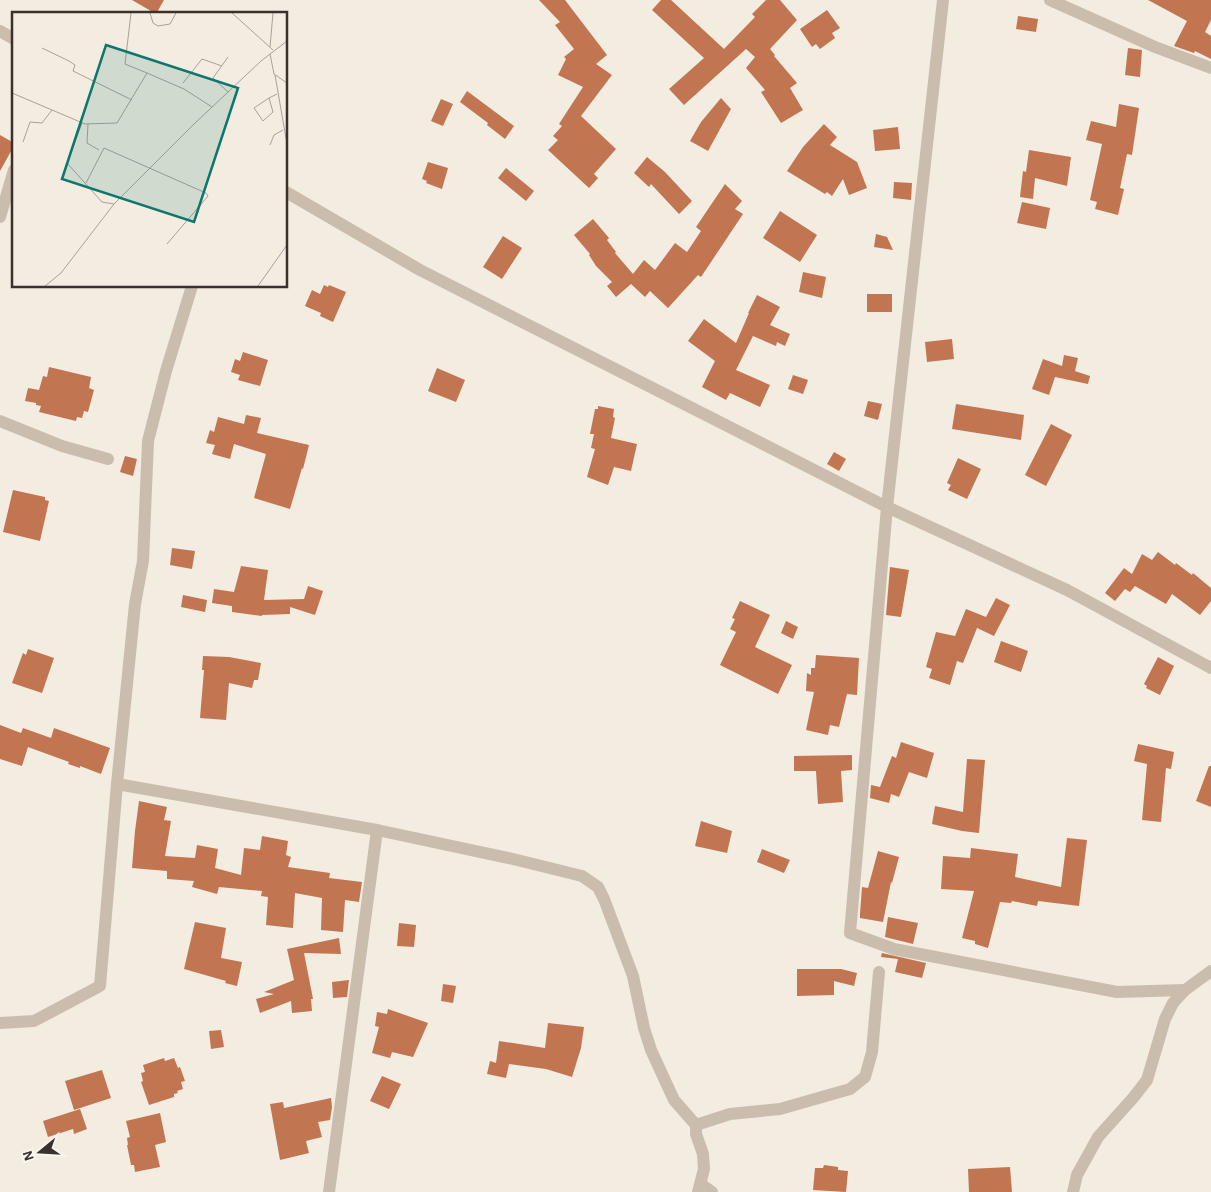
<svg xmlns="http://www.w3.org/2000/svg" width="1211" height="1192" viewBox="0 0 1211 1192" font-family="'Alegreya Sans',sans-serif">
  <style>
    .building { fill: #c17551 }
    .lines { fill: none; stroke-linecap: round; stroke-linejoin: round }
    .minor { stroke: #cbbdad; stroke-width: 12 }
    .inset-road { fill: none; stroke: #a9a198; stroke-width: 1 }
    .view { fill: #0f766e; fill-opacity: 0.15; stroke: #0f766e; stroke-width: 2.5 }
    .inset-edge { fill: none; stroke: #39312b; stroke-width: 2.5 }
  </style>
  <rect width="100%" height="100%" fill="#f3ece1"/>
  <g class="building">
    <polygon points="132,0 164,0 156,14"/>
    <polygon points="539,0 565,0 607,55 596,64 612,75 581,116 616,149 594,174 598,178 589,188 548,150 558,140 553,136 562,126 559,124 583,87 558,75 566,59 564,57 574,49 555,25 560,22"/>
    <polygon points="661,0 671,0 724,49 755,17 752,14 766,0 780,0 797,20 770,49 775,55 774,56 797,83 790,88 803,110 781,123 761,92 765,90 746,68 755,57 746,49 684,105 669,89 704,58 652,10"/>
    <polygon points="1148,0 1211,0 1211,20 1205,32 1211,36 1211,59 1195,51 1194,53 1174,46 1187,21"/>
    <polygon points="827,10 840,28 832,33 835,38 820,49 816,44 812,47 800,29"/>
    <polygon points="1018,16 1038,19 1036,32 1016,29"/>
    <polygon points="1128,48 1142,50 1140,77 1125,75"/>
    <polygon points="467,91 514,126 505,139 487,125 488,123 460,102"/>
    <polygon points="721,98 731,109 708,151 690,141 701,122"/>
    <polygon points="441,99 453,104 443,126 431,121"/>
    <polygon points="1119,104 1139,108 1132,155 1127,154 1120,188 1124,189 1118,215 1095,209 1097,202 1090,200 1102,144 1086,140 1091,121 1116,127"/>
    <polygon points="824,124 837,137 830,145 857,162 867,188 849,195 843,179 832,196 827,192 825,194 787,171 803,147"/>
    <polygon points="898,127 900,149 875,151 873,130"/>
    <polygon points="0,135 14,143 14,146 0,171"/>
    <polygon points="1029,150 1071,157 1067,186 1035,178 1033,199 1020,197 1023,171 1026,172"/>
    <polygon points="647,157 665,172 692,201 679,214 651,184 649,187 634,173"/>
    <polygon points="428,162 448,168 442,189 426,183 427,181 422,179"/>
    <polygon points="506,168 534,191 526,201 498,178"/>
    <polygon points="894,182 912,183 911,200 893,198"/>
    <polygon points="725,184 742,201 735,209 743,214 701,277 698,275 668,308 650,291 645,297 631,284 616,297 607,286 612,282 596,266 589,255 590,254 574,235 593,219 609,238 607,240 616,252 615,253 633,274 644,260 655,270 675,243 687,252 701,231 696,227"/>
    <polygon points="1022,202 1050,208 1046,229 1017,223"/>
    <polygon points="780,211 817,235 800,262 763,238"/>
    <polygon points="876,234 887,237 893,250 874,247"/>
    <polygon points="503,236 522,248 502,279 483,267"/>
    <polygon points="803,272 826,277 822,298 799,292"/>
    <polygon points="324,285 328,287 329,285 346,292 333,322 320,316 321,313 305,306 312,290 320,294"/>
    <rect x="867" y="294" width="25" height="18"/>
    <polygon points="757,295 780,307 770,325 790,334 785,346 777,342 776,346 753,336 736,370 770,385 760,407 730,393 726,400 702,387 715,361 688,341 704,319 736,343 749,313 748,313"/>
    <polygon points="952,339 954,359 927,362 925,342"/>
    <polygon points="243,352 268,360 260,386 238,380 240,375 231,372 235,359 240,361"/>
    <polygon points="1064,355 1078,358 1075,371 1090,376 1088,384 1055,377 1049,395 1032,389 1043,359 1062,366"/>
    <polygon points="49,367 91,377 89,388 94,390 88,412 84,411 82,418 77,417 76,421 39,412 41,406 36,405 36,403 25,401 28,388 39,390 43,376 47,377"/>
    <polygon points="437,368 465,380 456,402 428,391"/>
    <polygon points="793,375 808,380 803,394 788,389"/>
    <polygon points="868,401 882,404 878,420 864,416"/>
    <polygon points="956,404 1024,415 1021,440 952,429"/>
    <polygon points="598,406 614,409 613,417 615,418 611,438 637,444 631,471 614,467 608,485 587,477 595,449 591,448 594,434 590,434 595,409 598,409"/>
    <polygon points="246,415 261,418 257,433 309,445 303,469 302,468 290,509 254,498 266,454 234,444 230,459 212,454 215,445 206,443 210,430 214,432 218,417 244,424"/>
    <polygon points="1051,424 1072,435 1046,486 1025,475"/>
    <polygon points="834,452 846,459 839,471 827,464"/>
    <polygon points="125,456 137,459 133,476 120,472"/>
    <polygon points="958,458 981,469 967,499 948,490 951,485 947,483"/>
    <polygon points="13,490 45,497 45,500 49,501 40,541 3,532"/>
    <polygon points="172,548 195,551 192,569 170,565"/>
    <polygon points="1158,552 1175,565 1176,563 1192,575 1193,573 1211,588 1211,601 1200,615 1172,594 1166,604 1135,586 1130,592 1125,589 1115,601 1105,593 1124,568 1132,574 1142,554 1152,560"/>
    <polygon points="241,566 268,570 264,600 304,599 308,586 323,591 315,615 290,607 290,614 262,615 262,616 232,612 232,606 212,603 214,589 234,592"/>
    <polygon points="890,567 909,570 901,617 886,615"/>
    <polygon points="183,595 207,600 205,612 181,607"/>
    <polygon points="996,598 1010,605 994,636 977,628 963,663 957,661 950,685 929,678 932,669 926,667 936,632 955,636 966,609 986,617"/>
    <polygon points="740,601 770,615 755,647 792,665 778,694 720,665 736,632 730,629 735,619 732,618"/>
    <polygon points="786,621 798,627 793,639 781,633"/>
    <polygon points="1001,641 1028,651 1021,672 994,662"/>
    <polygon points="28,649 54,658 42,693 12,683 23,653 26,655"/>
    <polygon points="816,655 859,658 857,695 847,694 839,727 830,725 828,735 806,730 814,692 806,691 807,673 811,675 811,668 815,668"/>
    <polygon points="203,656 229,657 261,663 258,680 254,680 252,688 229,683 226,720 200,718 204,670 202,670"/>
    <polygon points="1158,657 1174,666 1160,695 1146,688 1147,686 1144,684"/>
    <polygon points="0,725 21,733 23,728 51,738 54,728 110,748 101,774 80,766 80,768 68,764 69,762 28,747 22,766 0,759"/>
    <polygon points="901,742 934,753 927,778 909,772 899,797 891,794 889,803 870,798 871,785 880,787 892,756 896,758"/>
    <polygon points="1138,744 1174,752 1171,769 1166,768 1161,822 1142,820 1147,764 1134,761"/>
    <polygon points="852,755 852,770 841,771 843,802 818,804 816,771 794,771 794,756"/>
    <polygon points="967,759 985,760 979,833 962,831 932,824 935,806 963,812"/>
    <polygon points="1209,766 1211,766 1211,807 1196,801"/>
    <polygon points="139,801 167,807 164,820 171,821 165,856 195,858 197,845 218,849 215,868 241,875 244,848 260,850 262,836 288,841 286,855 291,857 288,867 330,873 329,878 362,882 359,902 345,900 343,932 321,930 322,898 295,893 293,928 266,925 268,897 261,896 262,891 219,887 217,894 192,887 194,881 167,879 167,871 132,868 135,831"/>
    <polygon points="701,821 732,831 727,853 695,846"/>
    <polygon points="1067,838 1087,840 1079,906 1038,901 1037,906 1012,901 1011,903 1000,902 988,948 975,944 975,941 962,938 974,891 941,889 943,856 970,858 971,848 1018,854 1015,877 1061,887"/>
    <polygon points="762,849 790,860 784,873 757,862"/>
    <polygon points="878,851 899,857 892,883 891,882 883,922 860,918 860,914 862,887 868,888"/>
    <polygon points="888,917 918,923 913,944 885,937"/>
    <polygon points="195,922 226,928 221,958 242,962 237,986 225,983 226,981 184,969"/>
    <polygon points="399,923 416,925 414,947 397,946"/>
    <polygon points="339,938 341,954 304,953 313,999 311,999 312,1011 292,1013 291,1001 260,1013 256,999 274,994 264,992 294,980 287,949"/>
    <polygon points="882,953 926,963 922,978 895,972 898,959 881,957"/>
    <polygon points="797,969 841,969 857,973 854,986 834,981 834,995 797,996"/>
    <polygon points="349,980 347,997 333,998 332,982"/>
    <polygon points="443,984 456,986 453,1003 441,1001"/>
    <polygon points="388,1009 428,1023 413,1057 392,1052 390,1058 372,1053 379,1027 375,1026 377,1012 387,1014"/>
    <polygon points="548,1023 584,1027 581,1048 572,1077 546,1069 509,1064 506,1078 487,1074 490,1061 496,1063 499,1041 545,1048"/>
    <polygon points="221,1030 224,1047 211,1049 209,1031"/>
    <polygon points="164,1058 165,1061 174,1058 178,1068 180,1067 185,1081 181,1082 183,1089 177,1091 178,1093 174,1094 174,1097 149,1105 141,1082 143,1081 141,1073 145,1072 143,1065"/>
    <polygon points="102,1070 111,1098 74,1110 65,1081"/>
    <polygon points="382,1076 401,1084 389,1109 370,1101"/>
    <polygon points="331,1098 332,1107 330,1120 318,1122 322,1137 306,1141 309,1153 280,1160 270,1104 283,1102 284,1108"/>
    <polygon points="80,1109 87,1129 74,1134 73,1129 48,1137 43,1121"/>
    <polygon points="160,1113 166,1142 155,1145 160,1167 135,1172 134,1165 131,1165 127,1145 128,1145 127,1138 130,1137 126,1121"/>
    <polygon points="824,1165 838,1167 838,1170 848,1171 846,1192 813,1190 815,1168 823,1168"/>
    <polygon points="1010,1167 1012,1192 969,1192 968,1169"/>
  </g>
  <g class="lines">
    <g class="minor">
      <polyline points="943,0 887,507 850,933 894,949 1117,992 1185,990"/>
      <polyline points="1050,0 1155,47 1211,68"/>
      <polyline points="0,31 14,39"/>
      <polyline points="286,192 420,270 887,507 1067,590 1211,668"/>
      <polyline points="0,217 14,170"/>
      <polyline points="192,286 166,371 148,441 143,561 135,604 117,784 377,830 513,859 582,876 598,887 604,899 633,976 644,1028 651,1050 674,1100 696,1125 696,1134 703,1154 704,1169 698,1192"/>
      <polyline points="0,421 62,446 108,459"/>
      <polyline points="0,1023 34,1021 100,986 117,784"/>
      <polyline points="696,1125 730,1114 780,1109 850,1089 865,1077 872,1052 879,972"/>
      <polyline points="701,1184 712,1192"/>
      <polyline points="329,1192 377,830"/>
      <polyline points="1073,1192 1077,1175 1098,1137 1133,1098 1147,1080 1165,1019 1173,1003 1185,990 1211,971"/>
    </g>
  </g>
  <g transform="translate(12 12)">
    <rect width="275" height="275" fill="#f3ece1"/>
    <path class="inset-road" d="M119,1L113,52L135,61M138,1L141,11L146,14L158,12L164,1M220,1L261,38M258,35L261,1M30,36L57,49L63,53L61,59L120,88M258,42L262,62L275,71M263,63L275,132M171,71L190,47L210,54M216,80L201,66L216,45M0,81L73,112L105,111L135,61L172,77L200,95M257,86L261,100L251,109L242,96L257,86L265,82M70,111L55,151L90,190L102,192M76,112L75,131L87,138M11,130L18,110L30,111L40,98M258,133L262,123L271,118M74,171L92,136L194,181L196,184L155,232M33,274L49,261L102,192L181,113L249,49L275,29M246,274L275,233"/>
    <path class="view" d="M94,33L226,76L182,210L50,167Z"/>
    <rect width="275" height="275" class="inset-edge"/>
  </g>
  <g transform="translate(40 1152) rotate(252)" stroke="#faf5ee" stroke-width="4" paint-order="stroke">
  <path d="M0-4L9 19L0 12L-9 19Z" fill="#39312b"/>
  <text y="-8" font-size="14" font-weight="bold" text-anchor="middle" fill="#39312b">N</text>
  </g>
</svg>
